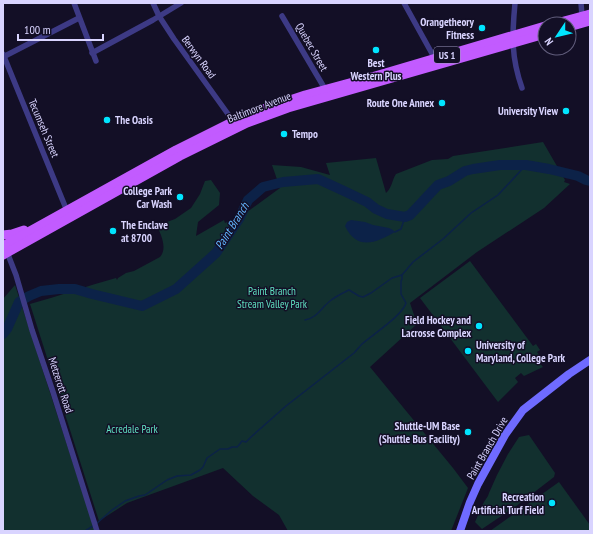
<svg xmlns="http://www.w3.org/2000/svg" width="593" height="534" viewBox="0 0 593 534" font-family="'PT Sans Narrow',sans-serif">
  <style>
    .green { fill: #12302f }
    .water { fill: #0c2248 }
    .lines { fill: none; stroke-linecap: round; stroke-linejoin: round }
    .stream { stroke: #0c2248; stroke-width: 1.5 }
    .river { stroke: #0c2248; stroke-width: 10 }
    .street { stroke: #3d3a85; stroke-width: 5.5 }
    .secondary { stroke: #6f6bff; stroke-width: 8 }
    .primary { stroke: #c25bff; stroke-width: 9 }
    .poi-dot { fill: #00e5ff; stroke: #130f26; stroke-width: 1.5 }
    .labels { text-anchor: middle; stroke-width: 3; stroke-linejoin: round; paint-order: stroke }
    .shield { fill: #130f26; stroke: #9e99be; stroke-width: 1 }
    .shield-label { font-size: 10px; font-weight: bold; fill: #d9d4ff }
    .poi-label { font-size: 11px; font-weight: bold; fill: #d9d4ff; stroke: #130f26; text-anchor: end }
    .street-label { font-size: 11px; fill: #d9d4ff; stroke: #130f26 }
    .park-label { font-size: 11px; fill: #5fe0c0; stroke: #130f26 }
    .water-label { font-size: 12px; font-style: italic; fill: #62b6ff; stroke: #130f26 }
  </style>
  <rect width="100%" height="100%" fill="#130f26"/>
  <g class="green">
    <path d="M543,142L565,180L564,182L570,184L544,208L477,252L410,303L417,324L370,367L453,468L468,488L451,531H288L279,515L253,496L223,468L127,503L99,521L30,304C59,296 87,286 116,278L117,280L118,278L126,273L134,271L160,257C167,249 162,237 158,228L167,222L175,219L191,208L200,194L205,181L211,180L220,193L219,205L198,222L196,236L224,220L225,223L247,212L280,188L272,165L301,167L330,175L326,163L376,158L386,193C392,188 392,180 396,174L432,160L448,159L453,156Z"/>
    <polygon points="470,261 533,346 536,344 540,350 537,352 540,356 536,359 543,367 524,376 521,373 515,378 518,382 498,402 420,298"/>
    <polygon points="15,285 95,531 3,531 3,299"/>
    <polygon points="529,435 555,473 554,477 515,507 482,529 475,522 484,502 488,496 489,493 497,475 508,454 519,437"/>
    <polygon points="559,482 590,525 590,531 490,531"/>
  </g>
  <path class="water" d="M351,220L365,222L373,225L389,228L393,230L395,232C376,243 357,251 345,226L347,222Z"/>
  <g class="lines">
    <g class="stream">
      <polyline points="395,232 401,229 405,217"/>
      <path d="M305,320C317,318 321,308 330,301C336,296 343,293 349,290L359,296L363,297L371,293L392,278L402,275L413,262L443,239L471,213L498,195L526,165"/>
      <path d="M96,524L112,510L125,501L139,496L145,495L167,480L177,476L191,475L200,470L203,467L207,458L220,449H228L232,447H237L239,445L242,441L246,442L251,437L286,406L354,353C357,350 359,347 362,344C372,335 403,315 406,303L401,294V281L402,279V275"/>
      <polyline points="85,531 93,526"/>
    </g>
    <polyline class="river" points="3,334 7,329 19,302 29,296 41,291 59,289 75,289 92,294 142,306 176,289 216,253 239,219 248,200 263,187 283,182 318,179 344,191 367,202 376,209 387,214 405,217 410,215 438,185 449,181 465,171 473,169 500,165 526,165 549,169 578,176 586,180 590,181"/>
    <g class="street">
      <polyline points="74,3 96,61"/>
      <polyline points="153,3 159,16 174,39 233,121"/>
      <polyline points="404,3 435,59"/>
      <path d="M515,3C512,35 511,57 522,88"/>
      <polyline points="581,3 582,16"/>
      <polyline points="282,16 325,89"/>
      <polyline points="92,53 153,20 181,3"/>
      <polyline points="3,54 67,211"/>
      <polyline points="3,57 79,18"/>
      <polyline points="7,252 16,275 32,330 53,392 97,531"/>
    </g>
    <polyline class="secondary" points="460,531 470,502 478,484 505,435 523,410 569,374 590,360"/>
    <g class="primary">
      <polyline points="553,24 590,14"/>
      <polyline points="569,27 590,21"/>
      <polyline points="3,235 12,234 24,230"/>
      <polyline points="3,246 176,150 244,116 269,107 305,95 375,76 545,26"/>
      <polyline points="3,255 180,156 247,123 288,108 545,34"/>
    </g>
  </g>
  <g class="poi-dot">
    <circle cx="482" cy="28" r="4"/>
    <circle cx="376" cy="50" r="4"/>
    <circle cx="442" cy="103" r="4"/>
    <circle cx="566" cy="111" r="4"/>
    <circle cx="107" cy="120" r="4"/>
    <circle cx="284" cy="134" r="4"/>
    <circle cx="180" cy="197" r="4"/>
    <circle cx="113" cy="231" r="4"/>
    <circle cx="479" cy="326" r="4"/>
    <circle cx="468" cy="351" r="4"/>
    <circle cx="468" cy="432" r="4"/>
    <circle cx="552" cy="503" r="4"/>
  </g>
  <g class="labels">
    <rect class="shield" x="434" y="47" width="26" height="16" rx="3"/>
    <g class="shield-label">
      <text x="447" y="59">US 1</text>
    </g>
    <g class="poi-label">
      <text x="474" y="26">Orangetheory<tspan x="474" dy="13">Fitness</tspan></text>
      <text x="376" y="67" text-anchor="middle">Best<tspan x="376" dy="13">Western Plus</tspan></text>
      <text x="434" y="107">Route One Annex</text>
      <text x="558" y="115">University View</text>
      <text x="115" y="124" text-anchor="start">The Oasis</text>
      <text x="292" y="138" text-anchor="start">Tempo</text>
      <text x="172" y="195">College Park<tspan x="172" dy="13">Car Wash</tspan></text>
      <text x="121" y="229" text-anchor="start">The Enclave<tspan x="121" dy="13">at 8700</tspan></text>
      <text x="471" y="324">Field Hockey and<tspan x="471" dy="13">Lacrosse Complex</tspan></text>
      <text x="476" y="349" text-anchor="start">University of<tspan x="476" dy="13">Maryland, College Park</tspan></text>
      <text x="460" y="430">Shuttle-UM Base<tspan x="460" dy="13">(Shuttle Bus Facility)</tspan></text>
      <text x="544" y="501">Recreation<tspan x="544" dy="13">Artificial Turf Field</tspan></text>
    </g>
    <g class="street-label">
      <text transform="translate(312 47) rotate(60)" y="4">Quebec Street</text>
      <text transform="translate(199 57) rotate(54)" y="4">Berwyn Road</text>
      <text transform="translate(259 107) rotate(-21)" y="4">Baltimore Avenue</text>
      <text transform="translate(44 128) rotate(67)" y="4">Tecumseh Street</text>
      <text transform="translate(61 385) rotate(72)" y="4">Metzerott Road</text>
      <text transform="translate(487 448) rotate(-60)" y="4">Paint Branch Drive</text>
    </g>
    <g class="park-label">
      <text x="272" y="295">Paint Branch<tspan x="272" dy="13">Stream Valley Park</tspan></text>
      <text x="132" y="433">Acredale Park</text>
    </g>
    <g class="water-label">
      <text transform="translate(232 226) rotate(-58)" y="4">Paint Branch</text>
    </g>
  </g>
  <rect width="593" height="534" fill="none" stroke="#d9d4ff" stroke-width="8"/>
  <g transform="translate(557 36) rotate(235)"><circle r="19" fill="#130f26" stroke="#625e7d"/>
  <path d="M0-3L7 15L0 10L-7 15Z" fill="#00e5ff"/>
  <text y="-6" font-size="11" font-weight="bold" text-anchor="middle" fill="#d9d4ff">N</text>
  </g>
  <path d="M18 34v6h85v-6" fill="none" stroke="#d9d4ff" stroke-width="2"/>
  <text x="24" y="34" font-size="12" fill="#d9d4ff" stroke="#130f26" stroke-width="3" paint-order="stroke">100 m</text>
</svg>
